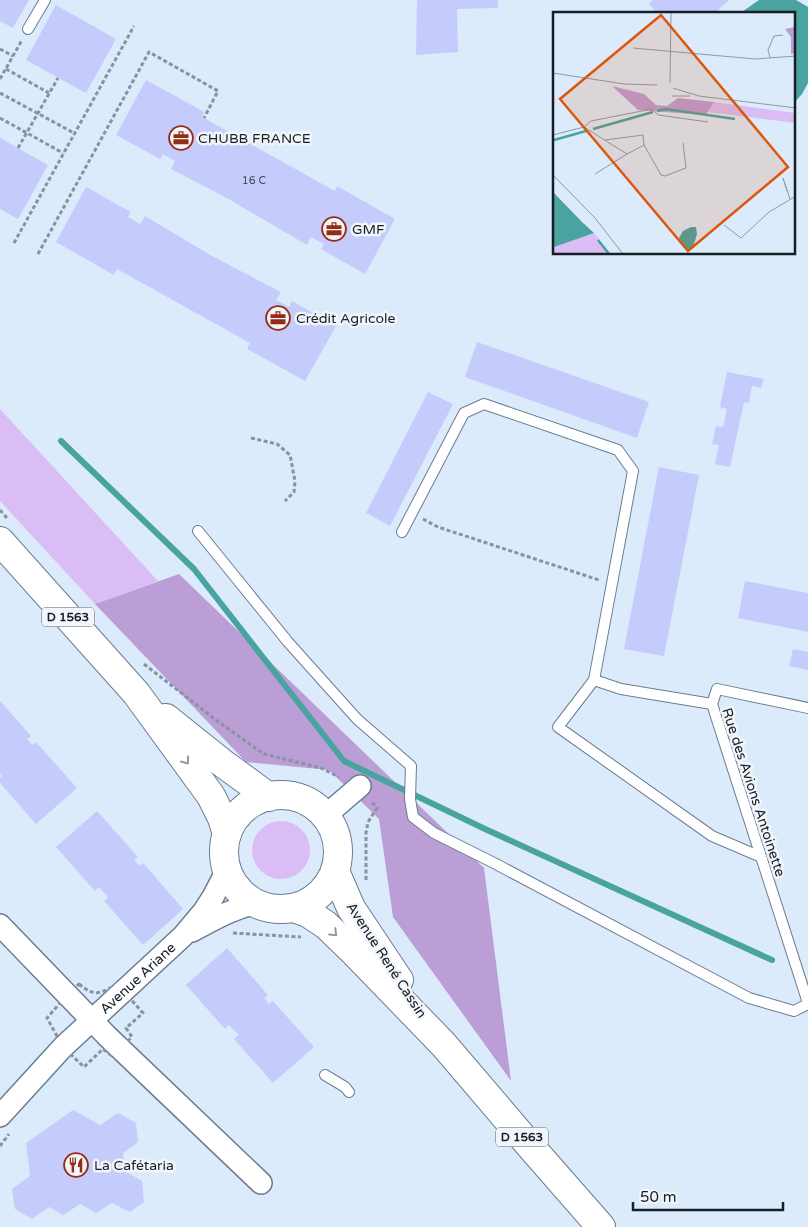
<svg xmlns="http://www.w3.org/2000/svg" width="808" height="1227" viewBox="0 0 808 1227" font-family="'Varela Round',sans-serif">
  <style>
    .green { fill: #dbbdf6 }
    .forest { fill: #bc9ed6 }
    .water { fill: #49a3a1 }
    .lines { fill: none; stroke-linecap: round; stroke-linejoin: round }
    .stream { stroke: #49a3a1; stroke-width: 6 }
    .building { fill: #c5cbfb }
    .service-casing { stroke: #6b7d90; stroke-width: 12 }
    .minor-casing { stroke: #6b7d90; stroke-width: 24 }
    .primary-casing { stroke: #6b7d90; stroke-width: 30 }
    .path { stroke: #8693a0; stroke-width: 3; stroke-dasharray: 4 2.5; stroke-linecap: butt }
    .service { stroke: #fff; stroke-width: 10 }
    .minor { stroke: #fff; stroke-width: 21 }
    .primary { stroke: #fff; stroke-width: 28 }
    .oneway { stroke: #979a9d }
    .labels { text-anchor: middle; stroke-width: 5; stroke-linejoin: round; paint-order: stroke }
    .number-label { font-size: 11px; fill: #42495b }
    .shield { fill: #f2f6fb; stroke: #595f66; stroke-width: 1 }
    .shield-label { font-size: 12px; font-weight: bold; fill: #171e26 }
    .poi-label { font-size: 14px; fill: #171e26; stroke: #f2f6fb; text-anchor: start }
    .street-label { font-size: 14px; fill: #171e26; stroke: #f2f6fb }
    .inset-river { fill: none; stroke: #49a3a1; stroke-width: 2.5 }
    .inset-road { fill: none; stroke: #8d99a6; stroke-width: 1 }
    .view { fill: #de560d; fill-opacity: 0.15; stroke: #de560d; stroke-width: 2.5 }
    .inset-edge { fill: none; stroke: #171e26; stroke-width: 2.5 }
  </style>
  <rect width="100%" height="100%" fill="#dbebfc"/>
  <g class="green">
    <polygon points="0,409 158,581 95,604 0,501"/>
    <circle cx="281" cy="850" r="29"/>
  </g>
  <polygon class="forest" points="179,574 484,868 511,1081 393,917 379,819 329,770 246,762 95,604"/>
  <polygon class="water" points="759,0 796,0 808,7 808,83 802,94 794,103 794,14 739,14"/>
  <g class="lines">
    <polyline class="stream" points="61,441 194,569 344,761 485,829 772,960"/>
  </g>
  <g class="building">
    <polygon points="0,0 29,0 13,28 0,21"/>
    <polygon points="417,0 498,0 498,8 457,9 458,52 416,55"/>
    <polygon points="653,0 729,0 714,14 657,14 649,4"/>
    <polygon points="56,5 116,39 86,93 26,60"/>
    <polygon points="146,80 204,112 202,117 335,191 337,186 395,219 365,274 321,249 324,244 311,237 307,245 225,197 171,169 175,161 163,154 160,159 116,135"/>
    <polygon points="0,138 48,165 18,219 0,209"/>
    <polygon points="86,187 131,212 128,217 140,224 145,216 212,256 281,292 276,300 289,307 292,301 336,326 305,381 247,349 250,343 117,269 114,275 56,242"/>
    <polygon points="477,342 649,402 637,438 465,377"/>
    <polygon points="727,372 764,379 761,388 752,386 749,403 744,402 730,467 715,464 719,445 712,444 716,426 723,427 727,409 720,407"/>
    <polygon points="428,392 453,404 390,526 366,513"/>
    <polygon points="659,467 699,475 664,656 624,649"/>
    <polygon points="745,581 808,593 808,632 738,618"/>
    <polygon points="793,649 808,652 808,670 789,666"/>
    <polygon points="0,701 31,736 27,739 32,745 36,742 77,788 36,824 0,783 0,778 2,776 0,774"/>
    <polygon points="97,811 138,857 134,860 139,866 143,863 183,909 143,945 104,901 108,897 99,887 95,891 56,847"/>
    <polygon points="227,948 268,995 264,998 269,1004 273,1001 314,1047 273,1083 234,1039 239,1035 229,1025 225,1029 186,985"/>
    <polygon points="73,1110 100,1125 118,1113 136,1123 138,1142 123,1153 125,1171 142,1181 144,1202 130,1212 112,1203 96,1213 80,1204 63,1215 49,1207 32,1219 15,1209 12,1189 30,1176 26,1143"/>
  </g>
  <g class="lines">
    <g class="service-casing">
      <g id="service">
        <polyline points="28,29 45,0"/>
        <polyline points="198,531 288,642 357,719 411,766 410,799 413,817 434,833 494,863 749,998 794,1011 808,1004"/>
        <polyline points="402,532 464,413 484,404 618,450 633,471 594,680 558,727 712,836 761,857"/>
        <polyline points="594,680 621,689 712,704 808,1003"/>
        <polyline points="712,704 717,689 808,708"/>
        <polyline points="325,1075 345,1087 349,1092"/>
      </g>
    </g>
    <g class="minor-casing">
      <g id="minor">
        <polyline points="325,816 360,786"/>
        <polyline points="0,925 107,1036 261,1183"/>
        <path d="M192,931C213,920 233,908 257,903"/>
        <path id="s1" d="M0,1116L63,1047L183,936L204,911L213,897L227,870"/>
      </g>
    </g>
    <g class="primary-casing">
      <g id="primary">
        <polyline points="0,541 136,693 211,796 222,818 227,834"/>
        <polyline points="166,718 221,762 269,797"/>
        <circle cx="281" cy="852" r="57"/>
        <polyline points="335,871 351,908 399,980"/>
        <polyline points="294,908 308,913 326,925 355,953 444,1045 531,1147 601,1227"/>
      </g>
    </g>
    <g class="path">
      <polyline points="0,49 13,56"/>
      <polyline points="6,69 49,93"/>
      <polyline points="0,79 22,40"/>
      <polyline points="0,93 74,133"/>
      <polyline points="0,118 63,153"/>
      <polyline points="18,148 58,78"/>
      <polyline points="14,243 134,26"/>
      <polyline points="38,254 149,52 218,91 204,118"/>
      <polyline points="251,438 277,444 290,455 295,481 294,492 285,501"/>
      <polyline points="0,510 7,518"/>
      <polyline points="423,519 438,527 599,580"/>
      <polyline points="144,664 216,720 264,754 321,768 339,777"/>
      <polyline points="366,880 366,833 368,822 377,808 371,801"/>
      <polyline points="233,933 301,937"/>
      <path d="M79,984C94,997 101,994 117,984L143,1013L126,1028L132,1037L112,1056L103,1049L84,1067L63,1047L47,1018L68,994Z"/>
      <polyline points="0,1146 9,1134"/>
    </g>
    <use href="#service" class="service"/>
    <use href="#minor" class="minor"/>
    <use href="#primary" class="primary"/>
  </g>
  <defs><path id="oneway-chevron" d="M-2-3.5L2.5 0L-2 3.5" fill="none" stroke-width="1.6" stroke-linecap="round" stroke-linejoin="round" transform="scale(1.25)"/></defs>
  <g class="oneway">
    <use href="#oneway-chevron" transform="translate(186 761) rotate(54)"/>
    <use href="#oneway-chevron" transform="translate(334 933) rotate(44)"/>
  </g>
  <defs>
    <g id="office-ring" transform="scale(1.25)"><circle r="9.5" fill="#f2f6fb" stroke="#952c15" stroke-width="1.5"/><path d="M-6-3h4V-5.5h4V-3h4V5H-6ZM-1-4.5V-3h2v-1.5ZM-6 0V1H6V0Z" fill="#952c15"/></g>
    <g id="restaurant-ring" transform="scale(1.25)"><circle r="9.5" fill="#f2f6fb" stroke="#952c15" stroke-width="1.5"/><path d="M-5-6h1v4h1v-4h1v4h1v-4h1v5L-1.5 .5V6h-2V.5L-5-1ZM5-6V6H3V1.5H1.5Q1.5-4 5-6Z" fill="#952c15"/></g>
  </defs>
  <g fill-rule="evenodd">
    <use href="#office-ring" x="181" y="138"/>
    <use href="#office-ring" x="334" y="229"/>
    <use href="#office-ring" x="278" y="318"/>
    <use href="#restaurant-ring" x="76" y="1165"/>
  </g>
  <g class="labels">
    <g class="number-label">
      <text x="254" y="184">16 C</text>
    </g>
    <g class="shield">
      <rect x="42" y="607.5" width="52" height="19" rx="4"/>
      <rect x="496" y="1127.5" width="52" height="19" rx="4"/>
    </g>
    <g class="shield-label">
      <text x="68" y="621">D 1563</text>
      <text x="522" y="1141">D 1563</text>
    </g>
    <g class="poi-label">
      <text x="198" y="143">CHUBB FRANCE</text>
      <text x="352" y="234">GMF</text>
      <text x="296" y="323">Crédit Agricole</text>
      <text x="94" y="1170">La Cafétaria</text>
    </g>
    <g class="street-label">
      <text transform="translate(754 792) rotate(72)" y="5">Rue des Avions Antoinette</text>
      <text transform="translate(387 960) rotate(57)" y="5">Avenue René Cassin</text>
      <text dy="5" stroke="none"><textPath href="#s1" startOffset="195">Avenue Ariane</textPath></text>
    </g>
  </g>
  <g transform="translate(553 12)">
    <rect width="242" height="242" fill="#dbebfc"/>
    <path d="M161,90L242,101V111L155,100ZM41,221L58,242H0V234Z" fill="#dbbdf6"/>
    <path d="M242,15V41L238,42V25L232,17ZM59,74L91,82L103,93L114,94L125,86L161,90L153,103L85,98Z" fill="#bc9ed6"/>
    <path d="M0,180L29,210L41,221L1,235ZM138,215H143L144,222L140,236L133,238L126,226L130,219Z" fill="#49a3a1"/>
    <path class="inset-river" d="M104,99L113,97L182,107M40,117L100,100M1,128L33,119M45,228L56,242"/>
    <path class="inset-road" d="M80,36L202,47L243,44M217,46L215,38L221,24L230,23M0,61L71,72L104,73M117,71L118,0M120,76L146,84L243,96M119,84H137M31,115L38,109L99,97L105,103L155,110M0,123L31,115L74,142L91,133M52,128L90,123L91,133L108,163L112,164L133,156L130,131M42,162L74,142M0,163L42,206L70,242M234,179L230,166L237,187M171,213L188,226M188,226L216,200L243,184"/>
    <path class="view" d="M108,3L235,155L135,239L7,87Z"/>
    <rect width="242" height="242" class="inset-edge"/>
  </g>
  <path d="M633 1202v8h150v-8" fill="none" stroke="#171e26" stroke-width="2.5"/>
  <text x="640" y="1202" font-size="15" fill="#171e26" stroke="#f2f6fb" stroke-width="4" paint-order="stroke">50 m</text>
</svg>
